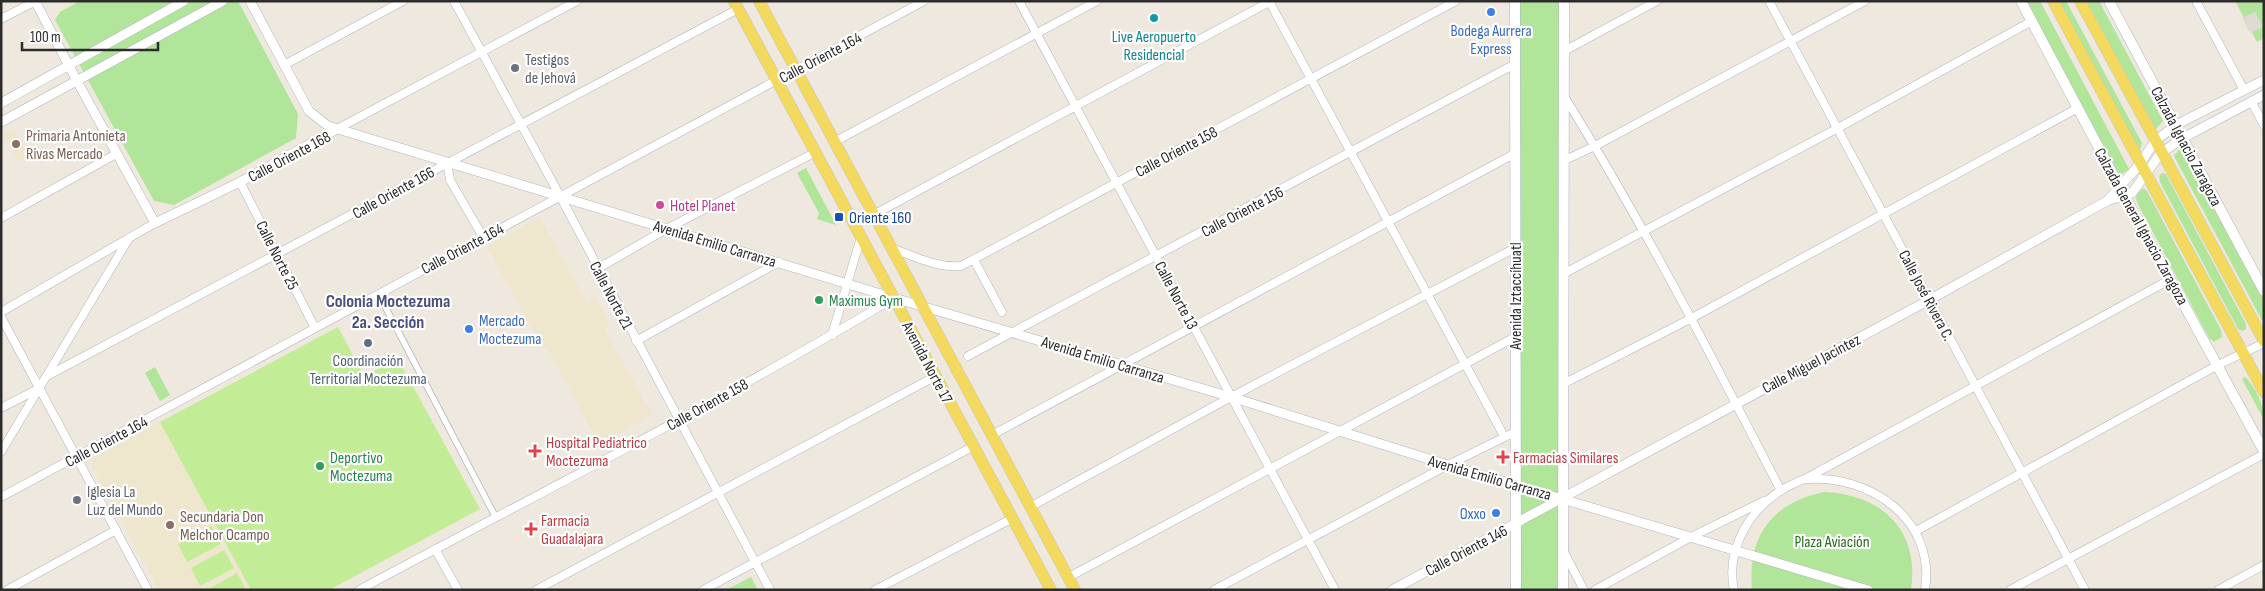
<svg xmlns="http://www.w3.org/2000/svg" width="2265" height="591" viewBox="0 0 2265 591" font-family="'Sofia Sans Condensed',sans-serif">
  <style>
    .education { fill: #efe6ce }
    .green { fill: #b0e59a }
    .pitch { fill: #c3ec96 }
    .plaza { fill: #dedbd5 }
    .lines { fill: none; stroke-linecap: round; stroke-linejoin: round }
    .pedestrian-casing { stroke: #b2b4c0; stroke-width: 7 }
    .minor-casing { stroke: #b2b4c0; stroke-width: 9 }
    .tertiary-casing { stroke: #b2b4c0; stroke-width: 10 }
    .secondary-casing { stroke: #b2b4c0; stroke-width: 11 }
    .primary-casing { stroke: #c8c8c8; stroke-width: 12 }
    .pedestrian { stroke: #fff; stroke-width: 5.5 }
    .minor { stroke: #fff; stroke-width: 8 }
    .tertiary { stroke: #fff; stroke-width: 9 }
    .secondary { stroke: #fff; stroke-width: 10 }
    .primary { stroke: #f3d95e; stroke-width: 11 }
    .shop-dot { fill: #3f7fe0; stroke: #fff; stroke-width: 2 }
    .culture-dot { fill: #0f9aa8; stroke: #fff; stroke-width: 2 }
    .worship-dot { fill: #6b7280; stroke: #fff; stroke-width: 2 }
    .education-dot { fill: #8d6e63; stroke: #fff; stroke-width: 2 }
    .hotel-dot { fill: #d1479c; stroke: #fff; stroke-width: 2 }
    .transit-dot { fill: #1a4fb4; stroke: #fff; stroke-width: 2 }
    .leisure-dot { fill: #2e9e5b; stroke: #fff; stroke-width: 2 }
    .service-dot { fill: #5c6f8a; stroke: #fff; stroke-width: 2 }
    .health-dot { fill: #e0444e; stroke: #fff; stroke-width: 2 }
    .labels { text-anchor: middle; stroke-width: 4.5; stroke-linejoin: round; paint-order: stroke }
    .shop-label { font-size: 16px; fill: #366cbe; stroke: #fff }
    .culture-label { font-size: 16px; fill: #0d838f; stroke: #fff }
    .street-label { font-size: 16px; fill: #2c2c2c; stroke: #fff }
    .worship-label { font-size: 16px; fill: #5b616d; stroke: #fff; text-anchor: start }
    .education-label { font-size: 16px; fill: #785e54; stroke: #fff; text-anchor: start }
    .hotel-label { font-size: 16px; fill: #b23c85; stroke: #fff; text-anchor: start }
    .transit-label { font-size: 16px; fill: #164399; stroke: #fff; text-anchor: start }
    .leisure-label { font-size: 16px; fill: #27864d; stroke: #fff; text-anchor: start }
    .service-label { font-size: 16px; fill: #4e5e75; stroke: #fff }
    .health-label { font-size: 16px; fill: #be3a42; stroke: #fff; text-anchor: start }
    .park-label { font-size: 16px; fill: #266c19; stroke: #fff }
    .neighbourhood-label { font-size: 18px; font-weight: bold; fill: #4b517e; stroke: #fff }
  </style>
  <rect width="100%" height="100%" fill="#eee8de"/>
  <g class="education">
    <polygon points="13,127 28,156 18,161 3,133"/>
    <polygon points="540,217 587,303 596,298 610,324 604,328 652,415 593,446 587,436 593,433 546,346 542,348 487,246"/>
    <polygon points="160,422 251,590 159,590 89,461"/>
  </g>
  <g class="green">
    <polygon points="80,1 238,1 298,114 296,138 174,205 154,201 55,20 60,12"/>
    <polygon points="1519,1 1560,1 1561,590 1519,590"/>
    <polygon points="2026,1 2040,1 2129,169 2122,174 2118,173"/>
    <polygon points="2055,1 2066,1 2142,143 2140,150 2137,150"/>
    <polygon points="2081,1 2099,1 2163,121 2155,130"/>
    <polygon points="2235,1 2264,1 2264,38 2257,42"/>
    <polygon points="2182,147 2264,295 2264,324 2175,158 2174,155"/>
    <polygon points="806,168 836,225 817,219 819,213 797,173"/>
    <polygon points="2162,173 2166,174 2169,180 2246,324 2246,329 2243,331 2238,329 2160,182 2159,176"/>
    <polygon points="2143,188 2147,191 2221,330 2222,337 2214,342 2209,338 2139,206 2135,196"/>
    <polygon points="155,367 170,395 160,401 145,373"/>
    <path d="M2245,377C2256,387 2264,406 2264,420L2242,379Z"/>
    <path d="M1824,492C1881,494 1920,530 1911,590H1752C1747,536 1772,503 1824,492Z"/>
    <polygon points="751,577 758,590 726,590"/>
  </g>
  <g class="pitch">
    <polygon points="338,327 364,376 398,359 480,509 329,590 251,590 160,422"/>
    <polygon points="211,526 221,544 187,562 178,544"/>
    <polygon points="224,550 234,568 200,586 191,568"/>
    <polygon points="237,573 246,590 207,590"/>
  </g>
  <polygon class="plaza" points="2255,12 2263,27 2250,33 2242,18"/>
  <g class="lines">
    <g class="pedestrian-casing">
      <polyline id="pedestrian" points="378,293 495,516"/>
    </g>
    <g class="minor-casing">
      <g id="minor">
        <polyline points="454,1 560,196 770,590"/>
        <polyline points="1019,1 1335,590"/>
        <polyline points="1269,1 1504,436"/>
        <polyline points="1769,1 2085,590"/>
        <polyline points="2196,1 2244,90"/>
        <polyline points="1,19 34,2"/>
        <polyline points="1564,51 1657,1"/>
        <polyline points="284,65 403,1"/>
        <path d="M1564,96C1643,223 1712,357 1781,491"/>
        <polyline points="2251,101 2264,125"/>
        <polyline points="337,129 577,1"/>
        <polyline points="834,142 1097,1"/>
        <polyline points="1563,161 1595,146 1865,1"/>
        <polyline points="447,162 450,180 483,237"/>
        <polyline points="240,182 315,328"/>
        <polyline points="873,215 1271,1"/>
        <polyline points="1,218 116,154"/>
        <path d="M891,248C914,256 936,268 961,266L1456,1"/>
        <polyline points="974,260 1002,312"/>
        <polyline points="597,269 668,228 816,152"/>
        <polyline points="1563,274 1838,128 2032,21"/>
        <polyline points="1,312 155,223"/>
        <polyline points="1,317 148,590"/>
        <polyline points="832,335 861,237"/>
        <polyline points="636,341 779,262"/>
        <polyline points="968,356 1515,64"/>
        <path d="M47,376C278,255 507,130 738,9"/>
        <polyline points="1563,384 1690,319 2078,108"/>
        <polyline points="1,408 40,388"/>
        <polyline points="992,435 1514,154"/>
        <polyline points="1,452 129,238"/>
        <polyline points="1805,479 2171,279"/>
        <polyline points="1,497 924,1"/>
        <polyline points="1030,507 1231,397 1515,248"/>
        <polyline points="1916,531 2218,365 2264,343"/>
        <polyline points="435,549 458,590"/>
        <polyline points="1564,552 1584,590"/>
        <polyline points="1069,577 1515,337"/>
        <polyline points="7,590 116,530"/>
        <path d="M359,590C538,494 720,402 894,298"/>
        <polyline points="536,590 936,376"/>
        <polyline points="703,590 974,446"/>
        <polyline points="875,590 1013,518"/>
        <polyline points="1214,590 1448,465 1515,432"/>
        <polyline points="1595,590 1691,537 1764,501"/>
        <path d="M1734,590C1725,547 1752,505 1789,486C1794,484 1801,479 1807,479C1871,475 1936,520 1925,590"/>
        <polyline points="2010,590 2264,454"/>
        <polyline points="2218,590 2264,565"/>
      </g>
    </g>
    <g class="tertiary-casing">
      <g id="tertiary">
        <polyline points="35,1 77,81 155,223 240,182 337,129"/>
        <polyline points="250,1 309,111 328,126 894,298 1231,397 1448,465 1868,590"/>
        <polyline points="1,103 184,1"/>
        <polyline points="1,122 223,1"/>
        <polyline points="2107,201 2140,164 2155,141 2176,125 2264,80"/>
        <polyline points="1392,590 1929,300 2107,201 2132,193 2161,153 2183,138 2264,95"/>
      </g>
    </g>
    <g class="secondary-casing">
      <g id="secondary">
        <polyline points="1515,1 1516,590"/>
        <polyline points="2021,1 2119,186 2264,451"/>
        <polyline points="2109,1 2264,291"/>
        <polyline points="1563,590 1564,1"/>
      </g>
    </g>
    <g class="primary-casing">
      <g id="primary">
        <polyline points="734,1 1051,590"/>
        <polyline points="759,1 1075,590"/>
        <polyline points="2053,1 2264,392"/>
        <polyline points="2080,1 2264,341"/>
      </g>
    </g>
    <use href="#pedestrian" class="pedestrian"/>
    <use href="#minor" class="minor"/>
    <use href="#tertiary" class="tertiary"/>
    <use href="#secondary" class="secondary"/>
    <use href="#primary" class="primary"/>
  </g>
  <g class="shop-dot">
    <circle cx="1491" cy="12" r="5"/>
    <circle cx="469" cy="329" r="5"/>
    <circle cx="1496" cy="513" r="5"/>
  </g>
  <circle class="culture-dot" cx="1154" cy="18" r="5"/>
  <g class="worship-dot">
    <circle cx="515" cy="68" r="5"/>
    <circle cx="77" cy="500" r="5"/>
  </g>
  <g class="education-dot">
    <circle cx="16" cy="144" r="5"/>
    <circle cx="170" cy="525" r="5"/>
  </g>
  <circle class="hotel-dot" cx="660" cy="205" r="5"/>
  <rect class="transit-dot" x="834" y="212" width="10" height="10" rx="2.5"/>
  <g class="leisure-dot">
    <circle cx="819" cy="300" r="5"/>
    <circle cx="320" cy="466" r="5"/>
  </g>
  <circle class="service-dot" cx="368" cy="343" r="5"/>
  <g class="health-dot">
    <path d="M532.5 443.5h5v5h5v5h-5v5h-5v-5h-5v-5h5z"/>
    <path d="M1500.5 449.5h5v5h5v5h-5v5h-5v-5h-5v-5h5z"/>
    <path d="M528.5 521.5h5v5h5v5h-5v5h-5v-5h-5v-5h5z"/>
  </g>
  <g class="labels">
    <g class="shop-label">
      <text x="1491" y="36">Bodega Aurrera<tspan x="1491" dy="18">Express</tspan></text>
      <text x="479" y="326" text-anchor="start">Mercado<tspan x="479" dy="18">Moctezuma</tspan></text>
      <text x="1486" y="519" text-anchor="end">Oxxo</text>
    </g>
    <g class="culture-label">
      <text x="1154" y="42">Live Aeropuerto<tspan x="1154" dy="18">Residencial</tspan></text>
    </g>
    <g class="street-label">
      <text transform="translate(820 57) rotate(-28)" y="6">Calle Oriente 164</text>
      <text transform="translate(2187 146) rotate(62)" y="6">Calzada Ignacio Zaragoza</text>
      <text transform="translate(1176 151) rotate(-28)" y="6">Calle Oriente 158</text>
      <text transform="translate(289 156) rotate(-28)" y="6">Calle Oriente 168</text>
      <text transform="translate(393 192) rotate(-29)" y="6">Calle Oriente 166</text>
      <text transform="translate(1242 211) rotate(-28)" y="6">Calle Oriente 156</text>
      <text transform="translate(2142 226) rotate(61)" y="6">Calzada General Ignacio Zaragoza</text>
      <text transform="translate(715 243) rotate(17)" y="6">Avenida Emilio Carranza</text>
      <text transform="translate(462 248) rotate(-28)" y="6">Calle Oriente 164</text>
      <text transform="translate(278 255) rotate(63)" y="6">Calle Norte 25</text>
      <text transform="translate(612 295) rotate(62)" y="6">Calle Norte 21</text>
      <text transform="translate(1177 295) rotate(62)" y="6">Calle Norte 13</text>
      <text transform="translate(1927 295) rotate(62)" y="6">Calle José Rivera C.</text>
      <text transform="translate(1515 296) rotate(-90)" y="6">Avenida Iztaccíhuatl</text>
      <text transform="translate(1103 359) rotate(17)" y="6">Avenida Emilio Carranza</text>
      <text transform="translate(928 362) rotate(62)" y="6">Avenida Norte 17</text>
      <text transform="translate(1811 363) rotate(-28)" y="6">Calle Miguel Jacintez</text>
      <text transform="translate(707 404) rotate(-29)" y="6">Calle Oriente 158</text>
      <text transform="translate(106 441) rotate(-28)" y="6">Calle Oriente 164</text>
      <text transform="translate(1490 477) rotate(16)" y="6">Avenida Emilio Carranza</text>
      <text transform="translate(1466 550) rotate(-28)" y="6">Calle Oriente 146</text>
    </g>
    <g class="worship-label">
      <text x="525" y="65">Testigos<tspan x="525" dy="18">de Jehová</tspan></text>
      <text x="87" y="497">Iglesia La<tspan x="87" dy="18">Luz del Mundo</tspan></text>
    </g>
    <g class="education-label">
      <text x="26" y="141">Primaria Antonieta<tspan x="26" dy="18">Rivas Mercado</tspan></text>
      <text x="180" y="522">Secundaria Don<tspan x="180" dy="18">Melchor Ocampo</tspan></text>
    </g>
    <g class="hotel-label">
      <text x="670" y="211">Hotel Planet</text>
    </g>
    <g class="transit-label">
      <text x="849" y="223">Oriente 160</text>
    </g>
    <g class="leisure-label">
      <text x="829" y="306">Maximus Gym</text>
      <text x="330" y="463">Deportivo<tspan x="330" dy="18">Moctezuma</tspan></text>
    </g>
    <g class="service-label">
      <text x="368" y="366">Coordinación<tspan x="368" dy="18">Territorial Moctezuma</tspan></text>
    </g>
    <g class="health-label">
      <text x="546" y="448">Hospital Pediatrico<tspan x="546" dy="18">Moctezuma</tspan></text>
      <text x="1513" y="463">Farmacias Similares</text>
      <text x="541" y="526">Farmacia<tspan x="541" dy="18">Guadalajara</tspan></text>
    </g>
    <g class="park-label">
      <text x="1832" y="547">Plaza Aviación</text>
    </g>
    <g class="neighbourhood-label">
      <text x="388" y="307">Colonia Moctezuma<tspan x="388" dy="21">2a. Sección</tspan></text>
    </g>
  </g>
  <rect width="2265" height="591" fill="none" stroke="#2c2c2c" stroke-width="5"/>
  <path d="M22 42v8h136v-8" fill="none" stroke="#2c2c2c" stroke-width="2.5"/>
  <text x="30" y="42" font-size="15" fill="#2c2c2c" stroke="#ffffff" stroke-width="4" paint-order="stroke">100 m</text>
</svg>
